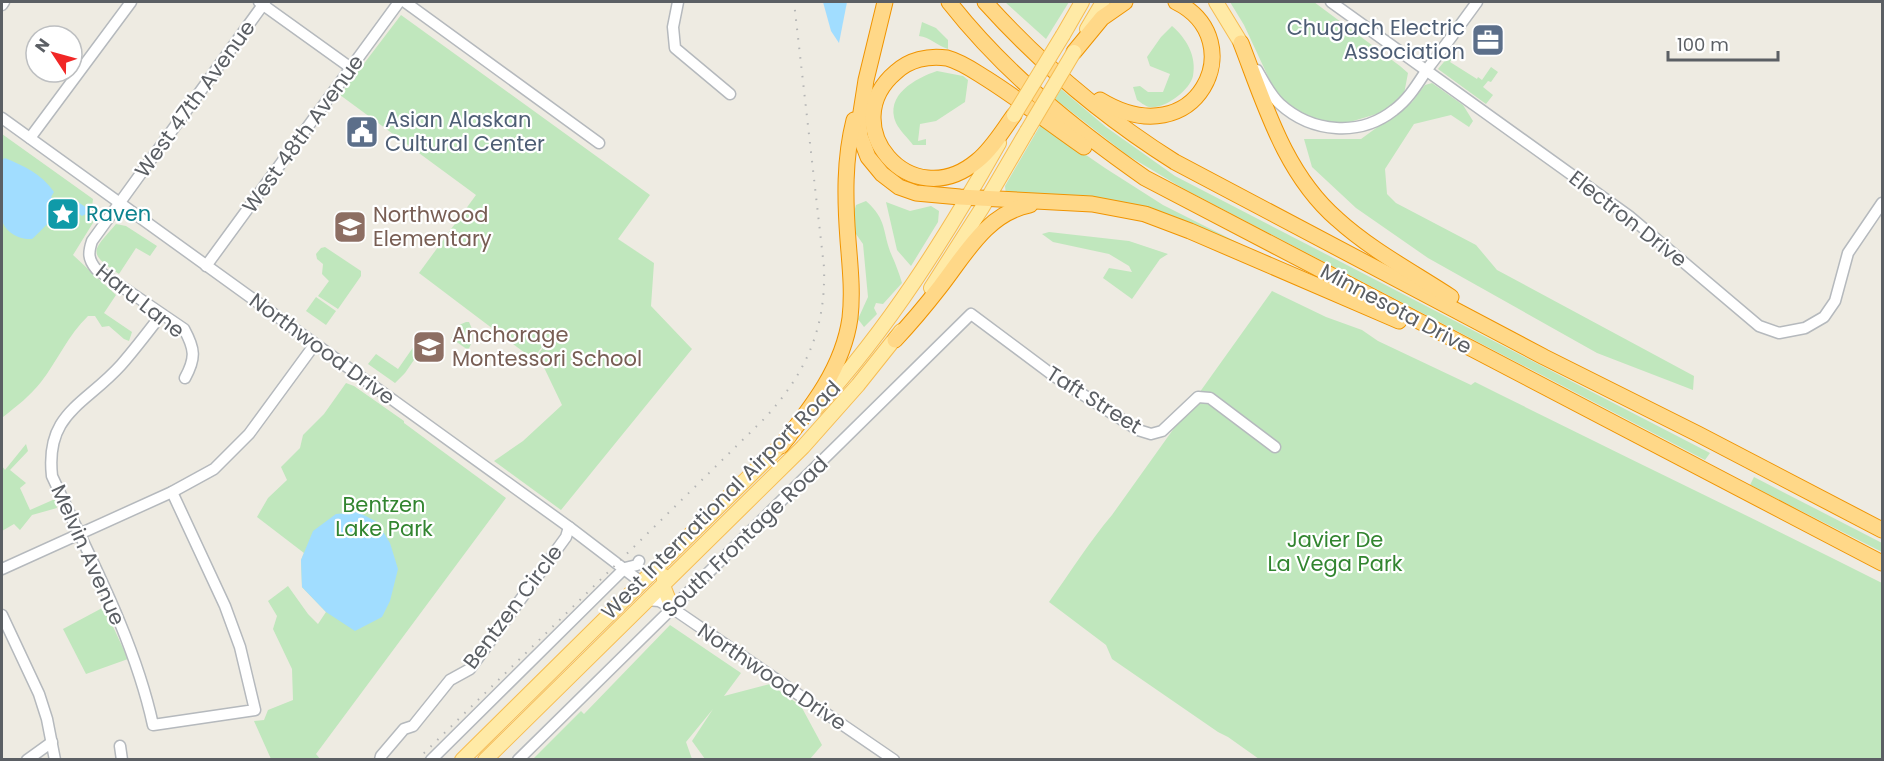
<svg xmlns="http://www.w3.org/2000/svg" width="1884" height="761" viewBox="0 0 1884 761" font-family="Poppins,sans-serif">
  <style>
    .green { fill: #c0e7bd }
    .water { fill: #a1ddff }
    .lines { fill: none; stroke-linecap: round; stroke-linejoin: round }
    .minor-casing { stroke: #b5b9bd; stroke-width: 13 }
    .major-casing { stroke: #f7bd52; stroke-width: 16 }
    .highway-casing { stroke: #f09400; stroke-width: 17 }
    .minor { stroke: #fff; stroke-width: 10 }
    .major { stroke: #ffeaa6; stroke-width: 14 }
    .highway { stroke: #ffd888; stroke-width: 15 }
    .rail { stroke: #b4b5b5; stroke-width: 2; stroke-dasharray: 1.5 8; stroke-linecap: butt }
    .major-bridge-casing { stroke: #f7bd52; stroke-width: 16; stroke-linecap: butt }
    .major-bridge { stroke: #ffeaa6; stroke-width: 14 }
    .labels { text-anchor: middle; stroke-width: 4.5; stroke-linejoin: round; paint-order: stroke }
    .service-label { font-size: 21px; fill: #4e5e75; stroke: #fff; text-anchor: end }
    .street-label { font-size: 21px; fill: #5b5f64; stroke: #fff }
    .culture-label { font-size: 21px; fill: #0d838f; stroke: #fff; text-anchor: start }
    .education-label { font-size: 21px; fill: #785e54; stroke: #fff; text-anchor: start }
    .park-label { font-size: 21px; fill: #328530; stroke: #fff }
  </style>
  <rect width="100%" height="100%" fill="#eeebe2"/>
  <g class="green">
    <polygon points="1005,2 1069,2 1046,39"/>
    <polygon points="1230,2 1314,2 1400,66 1408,73 1404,94 1394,105 1380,113 1343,124 1326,123 1307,116 1278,98 1244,25"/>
    <polygon points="401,15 650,195 618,239 654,263 651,306 692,349 561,510 494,461 523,441 562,405 538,355 558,325 533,359 419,273 476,195 340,95"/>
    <path d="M922,22L936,28L948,40V49C937,46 930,37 919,36Z"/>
    <path d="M1172,26C1186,38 1197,56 1193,76C1190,90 1164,110 1149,107C1145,106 1140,102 1137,100L1133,87L1140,86L1148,92H1163L1170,74L1150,66L1147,57L1161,37Z"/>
    <polygon points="1448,57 1452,59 1450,62 1477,79 1478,77 1482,80 1491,67 1498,72 1491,82 1488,81 1483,87 1493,95 1486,104 1438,69"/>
    <path d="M937,71L963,76L968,80L965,102L936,121L920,124L918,141L926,139V145H913C908,138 900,131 896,123C884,95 916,78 937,71Z"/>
    <polygon points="1432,83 1463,105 1473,121 1469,127 1451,115 1414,124 1385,169 1387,194 1396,203 1476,245 1497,270 1694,376 1693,390 1597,353 1428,258 1356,208 1312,167 1304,139 1361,139 1412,102 1425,85"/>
    <polygon points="1061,89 1106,127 1175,176 1710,453 1705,460 1184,189 1127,155 1055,99"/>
    <polygon points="1041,124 1105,168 1163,205 1314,281 1204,232 1006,195 1005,186"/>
    <path d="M2,134L93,199L92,207L96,218L73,255L116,295L104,313L132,332L129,341L124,339L109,326L102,327L95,316H88C68,335 58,360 41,382C30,396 17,406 3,417L2,421Z"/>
    <path d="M866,201C888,220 882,233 892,256C896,265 899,273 902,283L883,304L876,303L874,308L877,314L864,327L858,319L868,297L863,244L856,234L853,216L856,205Z"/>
    <polygon points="886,202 910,211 931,206 939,211 938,222 911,266 897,250"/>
    <path d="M116,224L126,226L157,246L150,256L136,248L119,274C86,252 93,251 116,224Z"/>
    <polygon points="1049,232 1129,241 1168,254 1160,259 1132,299 1103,278 1109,268 1132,272 1129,266 1109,254 1053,242 1042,234"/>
    <polygon points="325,247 361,271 361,276 338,309 318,296 329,281 322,274 323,264 317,259 316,254 321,248"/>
    <path d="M1272,291L1326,317L1362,330L1378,341L1471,385L1475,382C1611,450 1747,515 1882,583V759H1259L1228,737L1218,732L1112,659L1106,645L1049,602C1070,573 1089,542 1112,515Z"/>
    <polygon points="316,297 336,311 326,325 306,311"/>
    <path d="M466,322H469C474,332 474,340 468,350L451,338L459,325Z"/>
    <polygon points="421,336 427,341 405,373 395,383 368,364 376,354 398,369"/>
    <polygon points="346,383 354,386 404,421 404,423 506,498 316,754 320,759 271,759 254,721 264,720 268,710 293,700 292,669 273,629 277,616 268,601 288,586 308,614 318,624 326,612 302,587 301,560 304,553 257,517 268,498 287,480 281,467 300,448 303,435 324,414"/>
    <polygon points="26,444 28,451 10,470 26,483 20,488 30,510 55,499 57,508 32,515 20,530 14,524 2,531 2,466 5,470"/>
    <polygon points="1754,477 1882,543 1882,552 1750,485"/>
    <polygon points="104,607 128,659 86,674 63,629"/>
    <polygon points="670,625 741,673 724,696 770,684 801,706 822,745 810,759 705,759 692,741 713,709 686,742 692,759 533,759 581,711 584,714"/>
  </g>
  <g class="water">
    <polygon points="823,2 847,2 839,43 831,31"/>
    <path d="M5,158C24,166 42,174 54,192L51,197L60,202L72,198L87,208L86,214L82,216C78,213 73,209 68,210C55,213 42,231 32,239C19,240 5,232 2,220C0,208 1,174 2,160Z"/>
    <polygon points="358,512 377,522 390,543 398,569 390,601 382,617 355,631 326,612 302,587 301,560 313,531 336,514"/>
  </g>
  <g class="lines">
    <g class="minor-casing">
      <g id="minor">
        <polyline points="259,2 351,68"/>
        <polyline points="405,2 599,143"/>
        <polyline points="678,2 673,27 675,48 730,94"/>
        <polyline points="1331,2 1629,216 1759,326 1779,333 1805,328 1824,317 1835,301 1848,253 1882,203"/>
        <polyline points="2,5 4,2"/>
        <path d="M1257,70C1264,82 1270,95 1280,104C1312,133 1360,137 1394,110C1409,99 1418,83 1428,68C1445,46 1461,24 1477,2"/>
        <polyline points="2,118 569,527 641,582"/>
        <polyline points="30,138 131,2"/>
        <polyline points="206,266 399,2"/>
        <path d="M161,315C148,332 135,349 121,365C85,405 45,413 52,476C89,556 134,638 153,725L255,710L240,647L225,606L172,492"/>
        <path d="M185,378C196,358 195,349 184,329L96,269C88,259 88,253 92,241L265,2"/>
        <polyline points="2,569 172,492 214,469 249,434 315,344"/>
        <polyline points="647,600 659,601 672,608 894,760"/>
        <polyline points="2,615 39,694 47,719 55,760"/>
        <polyline points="120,746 122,760"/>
        <polyline points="27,760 52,742"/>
        <polyline points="380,760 381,756 404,729 413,726 450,680 470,669 566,537 569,527"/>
        <polyline points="431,760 625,568 637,565 639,561"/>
        <polyline points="518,760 971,314 1054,376 1138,430 1151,434 1162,431 1198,397 1210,398 1275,447"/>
      </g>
    </g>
    <g class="major-casing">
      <g id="major">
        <polyline points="1216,2 1241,43"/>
        <polyline points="1087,29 1103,2"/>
        <polyline points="1063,35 1082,2"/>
        <polyline points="931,288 982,208 1027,131"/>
        <path d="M816,408C889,328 946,237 999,143"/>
        <polyline points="664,576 664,588 672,608"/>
        <polyline points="462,760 789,437"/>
        <polyline points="485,760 803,447 858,385 901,331"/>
      </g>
    </g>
    <g class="highway-casing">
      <g id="highway">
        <polyline points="885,2 866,80 859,125 860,136 868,157 882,174 899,187 916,193 960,197 1092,204 1145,214 1190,231 1399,321"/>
        <path d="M949,2C1004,72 1072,127 1145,178L1882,563"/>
        <path d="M985,2C1040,63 1105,118 1175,162L1544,357L1698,434L1882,530"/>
        <path d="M1241,43C1265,105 1285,174 1337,219C1371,250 1413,272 1451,297"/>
        <polyline points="1074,52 1102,18 1125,2"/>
        <path d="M1100,100C1197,159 1253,40 1176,2"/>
        <path d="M1014,115C1003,130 992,149 977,161C910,217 834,124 896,72C909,60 928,55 947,58C962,62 974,71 987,79C1020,100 1051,124 1084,147"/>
        <path d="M895,340C911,323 926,305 940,287C965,255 987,213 1030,205"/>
        <path d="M781,446C811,408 843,368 850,318C853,292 850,266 848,240C845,200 844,159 854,120"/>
      </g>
    </g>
    <use href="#minor" class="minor"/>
    <use href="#major" class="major"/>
    <use href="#highway" class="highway"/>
    <path class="rail" d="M417,760L765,418C806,373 826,329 824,267L794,2"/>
    <g class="major-bridge-casing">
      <g id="major-bridge">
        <polyline points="1014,115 1063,35"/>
        <polyline points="1027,131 1074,52"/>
      </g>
    </g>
    <use href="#major-bridge" class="major-bridge"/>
  </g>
  <defs>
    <g id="office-square" transform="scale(1.725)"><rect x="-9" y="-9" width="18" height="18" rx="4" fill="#5c6f8a" stroke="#fff"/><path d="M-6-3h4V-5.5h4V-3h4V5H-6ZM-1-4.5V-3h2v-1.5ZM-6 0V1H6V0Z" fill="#fff"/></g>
    <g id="civic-square" transform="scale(1.725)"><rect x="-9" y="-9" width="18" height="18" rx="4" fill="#5c6f8a" stroke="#fff"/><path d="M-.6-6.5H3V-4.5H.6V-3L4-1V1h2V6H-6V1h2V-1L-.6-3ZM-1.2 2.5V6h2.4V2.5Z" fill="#fff"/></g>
    <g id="sight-square" transform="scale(1.725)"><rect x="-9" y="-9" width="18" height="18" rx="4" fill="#0f9aa8" stroke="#fff"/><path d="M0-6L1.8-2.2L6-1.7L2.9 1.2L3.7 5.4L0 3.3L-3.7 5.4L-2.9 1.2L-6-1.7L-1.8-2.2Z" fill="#fff"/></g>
    <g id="school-square" transform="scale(1.725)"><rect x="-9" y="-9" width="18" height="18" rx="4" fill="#8d6e63" stroke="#fff"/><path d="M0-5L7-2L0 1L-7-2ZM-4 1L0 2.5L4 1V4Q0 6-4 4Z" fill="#fff"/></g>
  </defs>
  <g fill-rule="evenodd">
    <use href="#office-square" x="1488" y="40"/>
    <use href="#civic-square" x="362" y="132"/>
    <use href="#sight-square" x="63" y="214"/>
    <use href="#school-square" x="350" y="227"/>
    <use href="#school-square" x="429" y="347"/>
  </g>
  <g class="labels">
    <g class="service-label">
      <text x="1465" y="35">Chugach Electric<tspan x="1465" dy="24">Association</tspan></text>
      <text x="385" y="127" text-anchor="start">Asian Alaskan<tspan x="385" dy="24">Cultural Center</tspan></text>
    </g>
    <g class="street-label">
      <text transform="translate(195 99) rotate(-54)" y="7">West 47th Avenue</text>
      <text transform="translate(303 134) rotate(-54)" y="7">West 48th Avenue</text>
      <text transform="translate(1628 219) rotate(38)" y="7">Electron Drive</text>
      <text transform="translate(140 301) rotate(38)" y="7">Haru Lane</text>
      <text transform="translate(1396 309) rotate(28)" y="7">Minnesota Drive</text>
      <text transform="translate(322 349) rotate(36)" y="7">Northwood Drive</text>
      <text transform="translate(1094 400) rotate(32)" y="7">Taft Street</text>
      <text transform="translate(721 500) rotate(-45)" y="7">West International Airport Road</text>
      <text transform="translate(745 537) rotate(-44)" y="7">South Frontage Road</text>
      <text transform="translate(88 555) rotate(66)" y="7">Melvin Avenue</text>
      <text transform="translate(513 607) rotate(-53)" y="7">Bentzen Circle</text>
      <text transform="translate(772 677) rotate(34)" y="7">Northwood Drive</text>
    </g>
    <g class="culture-label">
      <text x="86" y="221">Raven</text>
    </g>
    <g class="education-label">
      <text x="373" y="222">Northwood<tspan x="373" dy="24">Elementary</tspan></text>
      <text x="452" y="342">Anchorage<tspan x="452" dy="24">Montessori School</tspan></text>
    </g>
    <g class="park-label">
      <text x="384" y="512">Bentzen<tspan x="384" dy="24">Lake Park</tspan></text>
      <text x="1335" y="547">Javier De<tspan x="1335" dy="24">La Vega Park</tspan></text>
    </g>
  </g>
  <rect width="1884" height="761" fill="none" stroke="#5b5f64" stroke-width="6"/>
  <g transform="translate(54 54) rotate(306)"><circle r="28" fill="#ffffff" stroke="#bdbfc1" stroke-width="1.5"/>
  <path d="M0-4.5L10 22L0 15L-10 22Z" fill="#f12726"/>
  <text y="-9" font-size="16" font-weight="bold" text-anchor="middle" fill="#5b5f64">N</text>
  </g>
  <path d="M1668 51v9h110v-9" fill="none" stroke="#5b5f64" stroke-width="3"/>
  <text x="1677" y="51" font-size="18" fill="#5b5f64" stroke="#ffffff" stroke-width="4.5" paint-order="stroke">100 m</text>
</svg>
